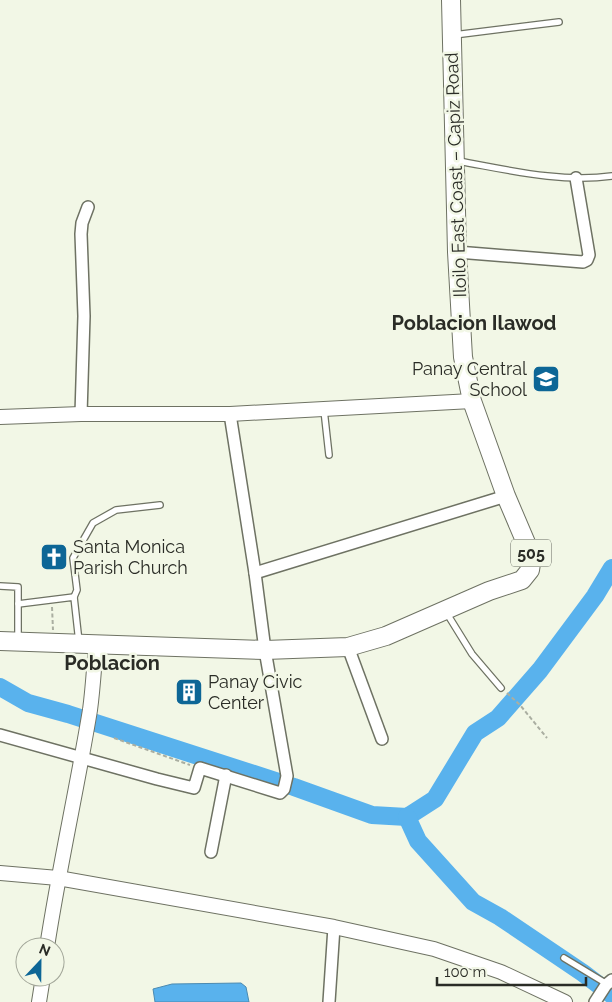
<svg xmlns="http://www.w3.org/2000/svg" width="612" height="1002" viewBox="0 0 612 1002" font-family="Raleway,sans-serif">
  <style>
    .water { fill: #59b2ed; stroke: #4b8ab1 }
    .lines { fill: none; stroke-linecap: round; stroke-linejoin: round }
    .river { stroke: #59b2ed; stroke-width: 18 }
    .service-casing { stroke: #6e7263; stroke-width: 8 }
    .minor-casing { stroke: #6e7263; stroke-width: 14 }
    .tertiary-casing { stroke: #6e7263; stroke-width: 16 }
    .primary-casing { stroke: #6e7263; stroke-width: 20 }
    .path { stroke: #aaaea1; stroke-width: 2; stroke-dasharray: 4 2.5; stroke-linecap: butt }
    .service { stroke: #fff; stroke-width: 5.5 }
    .minor { stroke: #fff; stroke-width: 11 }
    .tertiary { stroke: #fff; stroke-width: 14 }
    .primary { stroke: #fff; stroke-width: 18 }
    .labels { text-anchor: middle; stroke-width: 5; stroke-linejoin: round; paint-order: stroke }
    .shield { fill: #f2f7e6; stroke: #666960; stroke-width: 1 }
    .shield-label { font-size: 16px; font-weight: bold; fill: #2a2c26 }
    .street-label { font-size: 18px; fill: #2a2c26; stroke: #f2f7e6 }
    .poi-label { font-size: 18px; fill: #2a2c26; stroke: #f2f7e6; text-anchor: start }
    .quarter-label { font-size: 20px; font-weight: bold; fill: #2a2c26; stroke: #f2f7e6 }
  </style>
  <rect width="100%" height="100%" fill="#f2f7e6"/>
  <polygon class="water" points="241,983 246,987 249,1002 155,1002 153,989 172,984"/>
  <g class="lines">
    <g class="river">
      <polyline points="0,687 28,703 68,714 294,787 372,815 407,817 435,799 475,733 498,718 540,670 595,596 612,568"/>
      <polyline points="407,817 418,841 473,902 500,917 583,973 612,995"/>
    </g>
    <g class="service-casing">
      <g id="service">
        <polyline points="454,35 559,22"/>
        <path d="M458,161C509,170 560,183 612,176"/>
        <polyline points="324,410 329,455"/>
        <polyline points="0,586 18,587 18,640"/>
        <polyline points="74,597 77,590 73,558 93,523 116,510 160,505"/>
        <polyline points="18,604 74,597 79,642"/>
        <polyline points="446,612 472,654 501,688"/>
        <polyline points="564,958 607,984"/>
      </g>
    </g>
    <g class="minor-casing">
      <g id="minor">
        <polyline points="457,252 583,262 587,260 589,255 576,178"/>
        <polyline points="81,414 84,316 81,234 82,223 88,207"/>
        <polyline points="255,573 506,496"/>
        <polyline points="348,647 382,739"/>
        <polyline points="0,735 157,779 194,788 200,768 280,793 284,789 287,776 265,650 255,573 230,414"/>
        <polyline points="211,852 226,775"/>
        <polyline points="329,1002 334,927"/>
        <polyline points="595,1002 606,985 612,980"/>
      </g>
    </g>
    <g class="tertiary-casing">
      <g id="tertiary">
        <polyline points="0,417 81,414 230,414 472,401"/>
        <polyline points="0,873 58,878 334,927 434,949 501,972 565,1002"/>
        <path d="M47,947C59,868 77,789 90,710C93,688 94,667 96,645"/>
        <polyline points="39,1002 43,977"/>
      </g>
    </g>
    <g class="primary-casing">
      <polyline id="primary" points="0,641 265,650 348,647 386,636 489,591 522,580 530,570 532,557 506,496 472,401 463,357 457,252 451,0"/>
    </g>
    <g class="path">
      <polyline points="52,607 53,630"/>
      <polyline points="507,693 520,705 547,738"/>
      <polyline points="114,738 190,765"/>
    </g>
    <use href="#service" class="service"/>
    <use href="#minor" class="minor"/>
    <use href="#tertiary" class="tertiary"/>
    <use href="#primary" class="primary"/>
  </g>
  <defs>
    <g id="school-square" transform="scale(1.4375)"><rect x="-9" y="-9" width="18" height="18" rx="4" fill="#0d6696" stroke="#f2f7e6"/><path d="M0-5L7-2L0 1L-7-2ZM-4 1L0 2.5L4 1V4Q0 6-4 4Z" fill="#fff"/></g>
    <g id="church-square" transform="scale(1.4375)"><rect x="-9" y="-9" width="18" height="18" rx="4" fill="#0d6696" stroke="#f2f7e6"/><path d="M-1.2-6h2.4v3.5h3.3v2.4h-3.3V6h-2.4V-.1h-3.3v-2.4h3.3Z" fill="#fff"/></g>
    <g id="building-square" transform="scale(1.4375)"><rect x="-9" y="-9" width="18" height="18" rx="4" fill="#0d6696" stroke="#f2f7e6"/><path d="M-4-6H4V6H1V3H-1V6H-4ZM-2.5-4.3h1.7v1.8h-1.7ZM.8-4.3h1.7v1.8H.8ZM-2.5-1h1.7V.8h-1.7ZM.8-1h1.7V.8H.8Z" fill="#fff"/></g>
  </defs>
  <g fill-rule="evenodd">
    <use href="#school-square" x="546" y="379"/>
    <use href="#church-square" x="54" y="557"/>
    <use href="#building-square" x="189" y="692"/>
  </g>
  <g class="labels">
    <rect class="shield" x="511" y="539.5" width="40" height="27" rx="4"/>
    <g class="shield-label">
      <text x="531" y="559">505</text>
    </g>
    <g class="street-label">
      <text transform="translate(456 175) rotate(-92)" y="6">Iloilo East Coast – Capiz Road</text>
    </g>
    <g class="poi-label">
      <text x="527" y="375" text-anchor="end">Panay Central<tspan x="527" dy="21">School</tspan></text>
      <text x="73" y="553">Santa Monica<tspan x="73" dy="21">Parish Church</tspan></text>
      <text x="208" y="688">Panay Civic<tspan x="208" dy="21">Center</tspan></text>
    </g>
    <g class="quarter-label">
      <text x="474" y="330">Poblacion Ilawod</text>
      <text x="112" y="670">Poblacion</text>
    </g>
  </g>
  <g transform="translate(40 962) rotate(22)"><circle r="24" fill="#f2f7e6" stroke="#a2a699"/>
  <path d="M0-4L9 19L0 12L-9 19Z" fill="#0d6696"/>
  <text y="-8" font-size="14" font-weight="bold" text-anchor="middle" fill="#2a2c26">N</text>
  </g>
  <path d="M437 977v8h149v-8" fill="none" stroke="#2a2c26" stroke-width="2.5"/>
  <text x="444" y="977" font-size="15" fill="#2a2c26" stroke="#f2f7e6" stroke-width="4" paint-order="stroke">100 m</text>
</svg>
